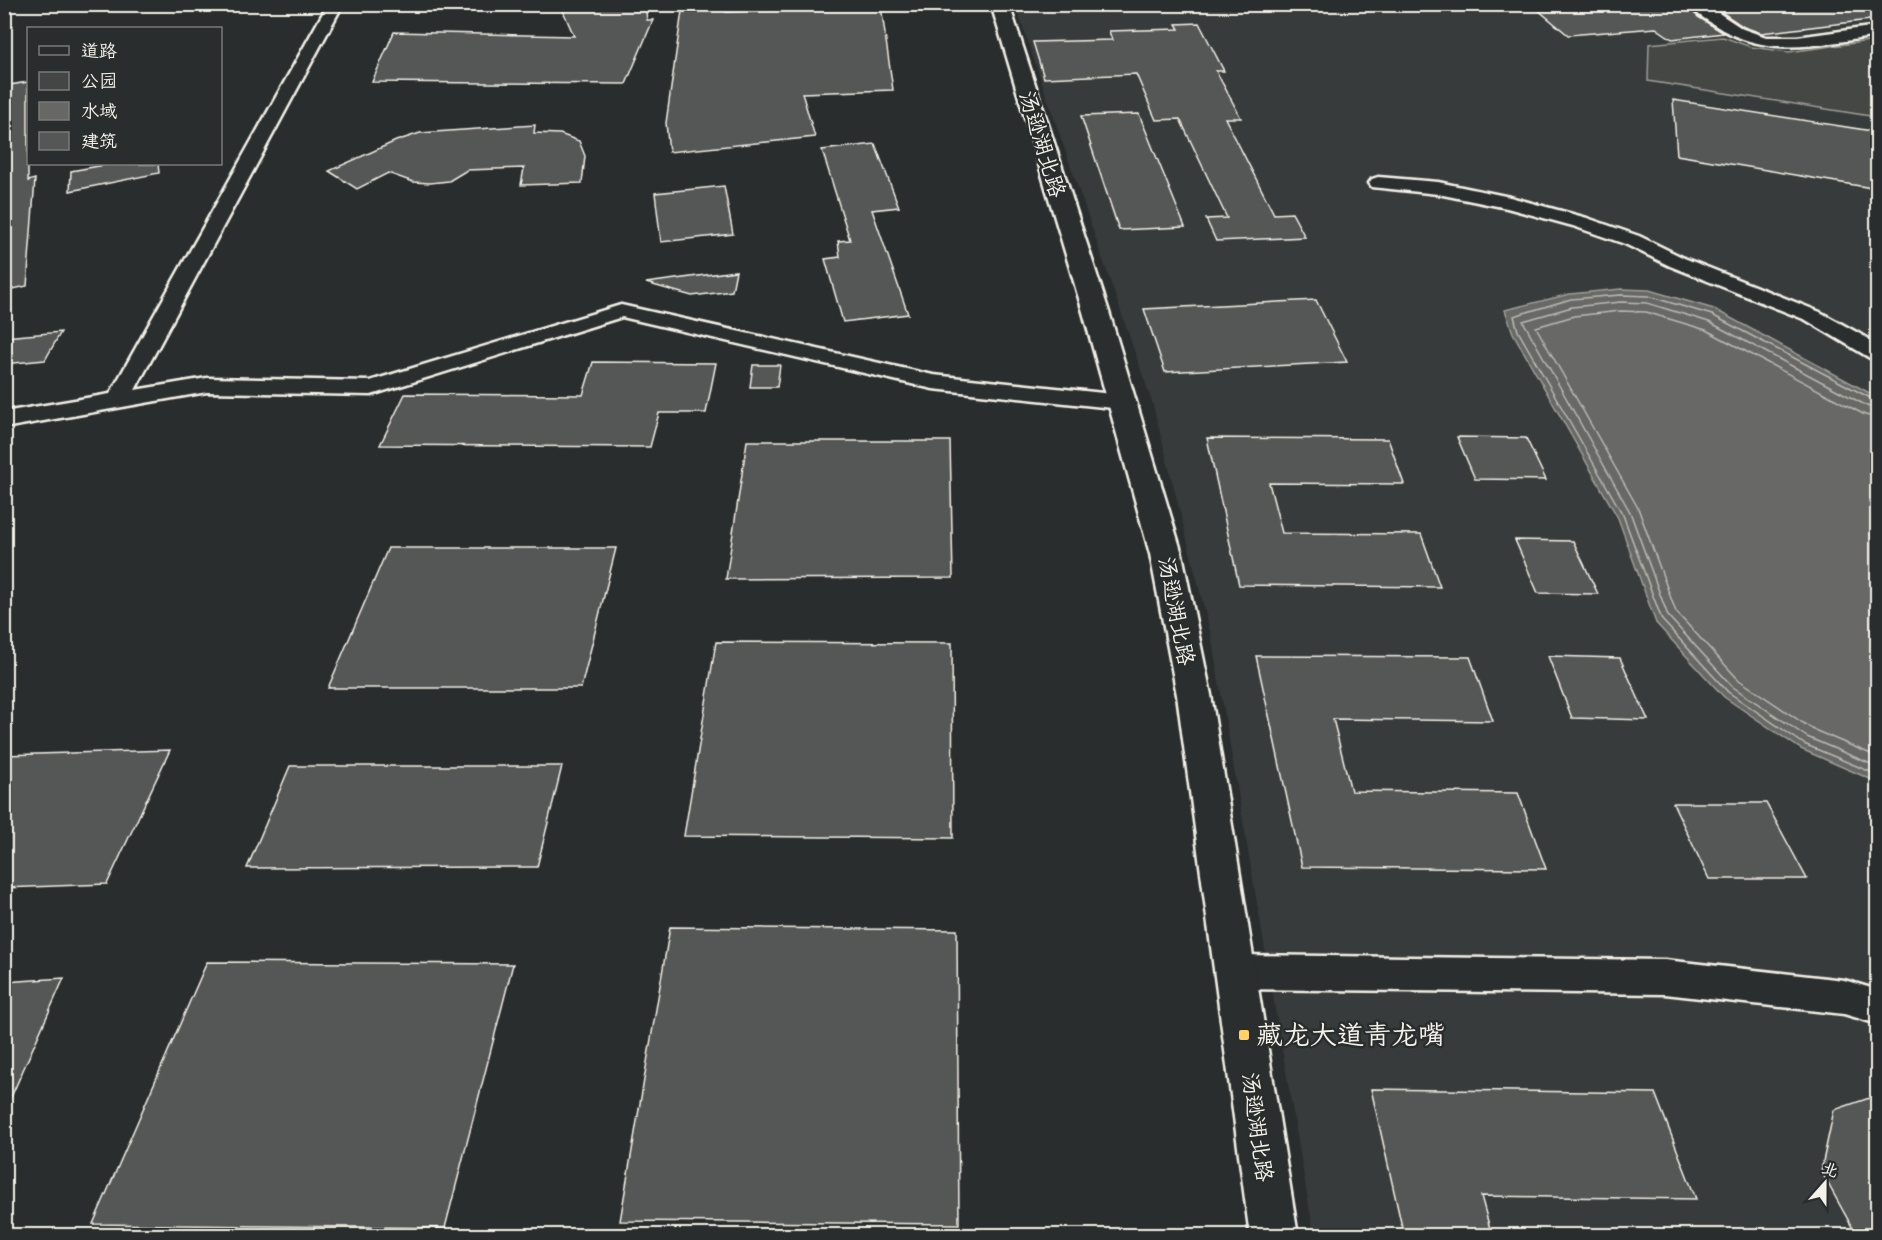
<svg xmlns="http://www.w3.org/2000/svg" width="1882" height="1240" viewBox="0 0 1882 1240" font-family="'Architects Daughter','LXGW WenKai TC',sans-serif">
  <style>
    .built { fill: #373a3a }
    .green { fill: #444645; stroke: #9c9c96; stroke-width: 1.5 }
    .water { fill: #676866; stroke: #9f9f9a; stroke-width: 1.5 }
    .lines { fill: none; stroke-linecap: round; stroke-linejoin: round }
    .shore { stroke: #bcbab4; stroke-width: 1.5 }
    .building { fill: #555756; stroke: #f4f1e8; stroke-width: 1.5 }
    .minor-casing { stroke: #f4f1e8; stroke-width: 5 }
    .major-casing { stroke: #f4f1e8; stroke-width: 5 }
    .minor { fill: #2a2d2e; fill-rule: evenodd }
    .major { fill: #2a2d2e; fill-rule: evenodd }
    .poi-dot { fill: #ffd166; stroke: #2a2d2e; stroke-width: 2 }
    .labels { text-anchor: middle; stroke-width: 5; stroke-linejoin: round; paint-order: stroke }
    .street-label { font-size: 22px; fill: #f4f1e8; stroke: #2a2d2e }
    .near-poi-label { font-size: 27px; fill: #f4f1e8; stroke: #2a2d2e; text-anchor: start }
  </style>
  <rect width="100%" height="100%" fill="#2a2d2e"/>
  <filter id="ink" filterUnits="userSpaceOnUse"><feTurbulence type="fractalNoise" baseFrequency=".0167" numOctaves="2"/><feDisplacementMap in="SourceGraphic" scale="12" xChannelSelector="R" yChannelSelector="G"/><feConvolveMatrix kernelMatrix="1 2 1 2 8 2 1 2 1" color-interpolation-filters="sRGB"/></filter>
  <g filter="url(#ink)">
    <polygon class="built" points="1015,5 1877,5 1877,397 1714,309 1649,290 1621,289 1570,294 1505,311 1513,333 1618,518 1656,623 1724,697 1801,749 1877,782 1877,1235 1314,1235 1211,635 1153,405"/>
    <polygon class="green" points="1723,37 1751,47 1789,52 1877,40 1877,117 1648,81 1649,44"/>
    <polygon class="water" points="1621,289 1649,290 1714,309 1877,397 1877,782 1801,749 1724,697 1656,623 1618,518 1513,333 1505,310 1570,294"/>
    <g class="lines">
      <g class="shore">
        <polyline points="1878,402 1712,315 1648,296 1621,295 1571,299 1514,316 1518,331 1623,515 1662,620 1728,692 1804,744 1878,775"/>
        <polyline points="1878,409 1869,407 1709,322 1647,303 1621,302 1572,307 1523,321 1630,512 1668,616 1733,687 1807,737 1878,767"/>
        <polyline points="1878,418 1865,415 1706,330 1646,312 1621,311 1574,316 1536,327 1638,508 1676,612 1739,680 1812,729 1878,757"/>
      </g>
    </g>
    <g class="building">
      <polygon points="560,4 645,4 647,20 653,20 626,84 372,82 394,32 574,36"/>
      <polygon points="1531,4 1685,4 1698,17 1724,33 1672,39 1656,28 1568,35"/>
      <polygon points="1710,4 1878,4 1878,19 1761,33 1744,27"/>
      <polygon points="881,6 893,90 802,93 815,137 669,152 666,123 682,11 726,10 726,12"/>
      <polygon points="1199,23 1224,71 1216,71 1241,118 1225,118 1274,214 1292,213 1305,237 1216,241 1206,219 1227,218 1180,119 1156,120 1136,74 1044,78 1033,42 1112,40 1109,31 1179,29 1176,24"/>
      <polygon points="28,82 28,181 35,179 27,286 4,291 4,86"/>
      <polygon points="1673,100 1878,132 1878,189 1677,155"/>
      <polygon points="1139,114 1185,227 1119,230 1081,116"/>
      <polygon points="535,125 534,133 560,134 579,141 585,156 582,183 521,185 524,168 467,170 449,181 430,183 413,182 388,173 357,189 329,171 396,141 420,133"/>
      <polygon points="875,144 899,207 872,210 908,314 843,322 825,259 840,257 838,241 850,240 822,150"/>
      <polygon points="110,164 158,164 159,173 70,191 71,171"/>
      <polygon points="724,186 733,234 661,242 655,193"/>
      <polygon points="736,271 732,291 692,296 646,283"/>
      <polygon points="1316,300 1347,362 1165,372 1144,309"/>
      <polygon points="61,332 45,360 4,364 4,337"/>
      <polygon points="593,362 716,363 706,413 659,413 650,447 380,445 405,394 583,395"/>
      <polygon points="753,365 780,365 777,387 750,387"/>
      <polygon points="1457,437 1526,438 1546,480 1475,479"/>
      <polygon points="1207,438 1388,439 1404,484 1269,483 1282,533 1421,534 1440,587 1239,585"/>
      <polygon points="747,441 950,441 953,578 726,579"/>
      <polygon points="1515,540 1573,541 1598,594 1538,593"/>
      <polygon points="388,548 616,548 581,688 328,688"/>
      <polygon points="716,642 952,643 953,838 684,836"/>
      <polygon points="1256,656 1470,657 1493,721 1333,719 1351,791 1518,793 1546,869 1302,867"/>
      <polygon points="1548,656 1620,658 1648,720 1572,718"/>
      <polygon points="170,750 107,884 4,888 4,755"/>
      <polygon points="290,766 562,766 537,867 247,868"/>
      <polygon points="1673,803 1766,803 1807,879 1709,879"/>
      <polygon points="670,927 957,930 959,1224 620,1221"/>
      <polygon points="207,962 513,964 445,1228 93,1224"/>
      <polygon points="64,978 4,1113 4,982"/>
      <polygon points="1371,1089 1655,1093 1696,1199 1481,1196 1492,1236 1404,1236"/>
      <polygon points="1878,1095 1878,1236 1857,1236 1821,1171 1834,1110"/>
    </g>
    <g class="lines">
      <g class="minor-casing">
        <g id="minor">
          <polygon points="328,4 343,4 135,390 207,378 370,381 621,305 933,375 1122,395 1130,397 1133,402 1130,407 1122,409 933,389 622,317 371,395 207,392 4,428 4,412 110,394"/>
          <path d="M1687,4H1705L1743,29L1766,37H1797L1878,26V36C1818,44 1767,60 1713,24C1704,18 1694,12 1687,4Z"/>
          <polygon points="1378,177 1438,182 1510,197 1587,218 1639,236 1684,258 1820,312 1878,344 1878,360 1870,358 1806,320 1670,266 1625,244 1573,226 1507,208 1438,194 1372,187 1369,183 1372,179"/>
          <polygon points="1235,955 1665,960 1844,980 1878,990 1878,1024 1844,1014 1665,994 1235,989 1223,984 1218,972 1223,960"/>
        </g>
      </g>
      <g class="major-casing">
        <polygon id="major" points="991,4 1009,4 1109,312 1182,554 1211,695 1298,1236 1250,1236 1177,695 1150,554 1083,312"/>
      </g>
      <use href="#minor" class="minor"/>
      <use href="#major" class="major"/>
    </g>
  </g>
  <rect class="poi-dot" x="1238" y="1029" width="12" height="12" rx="3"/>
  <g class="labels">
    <g class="street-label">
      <text transform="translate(1043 144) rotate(73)" y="8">汤逊湖北路</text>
      <text transform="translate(1177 611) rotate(79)" y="8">汤逊湖北路</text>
      <text transform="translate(1258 1127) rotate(82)" y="8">汤逊湖北路</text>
    </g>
    <g class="near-poi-label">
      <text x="1256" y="1044">藏龙大道青龙嘴</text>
    </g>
  </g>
  <rect width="1882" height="1240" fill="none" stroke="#2a2d2e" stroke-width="24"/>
  <rect x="12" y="12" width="1858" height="1216" fill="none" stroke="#f4f1e8" stroke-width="2" filter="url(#ink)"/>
  <rect x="27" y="27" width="195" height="138" fill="#2a2d2e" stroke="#7b7b78" stroke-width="1.5"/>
  <rect x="39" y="46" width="30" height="9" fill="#2a2d2e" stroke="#7b7b78" stroke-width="1.5"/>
  <text x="81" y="57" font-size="18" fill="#f4f1e8">道路</text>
  <rect x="39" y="72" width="30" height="18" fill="#444645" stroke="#7b7b78" stroke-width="1.5"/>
  <text x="81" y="87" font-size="18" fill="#f4f1e8">公园</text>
  <rect x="39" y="102" width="30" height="18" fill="#676866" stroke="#7b7b78" stroke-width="1.5"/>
  <text x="81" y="117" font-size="18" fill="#f4f1e8">水域</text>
  <rect x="39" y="132" width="30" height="18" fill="#555756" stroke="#7b7b78" stroke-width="1.5"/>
  <text x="81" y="147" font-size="18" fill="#f4f1e8">建筑</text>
  <g transform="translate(1825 1183) rotate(21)" stroke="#2a2d2e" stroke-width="4.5" paint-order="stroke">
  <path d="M0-4.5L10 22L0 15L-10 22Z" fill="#f4f1e8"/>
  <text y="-9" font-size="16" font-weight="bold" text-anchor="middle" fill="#f4f1e8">北</text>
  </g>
</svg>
